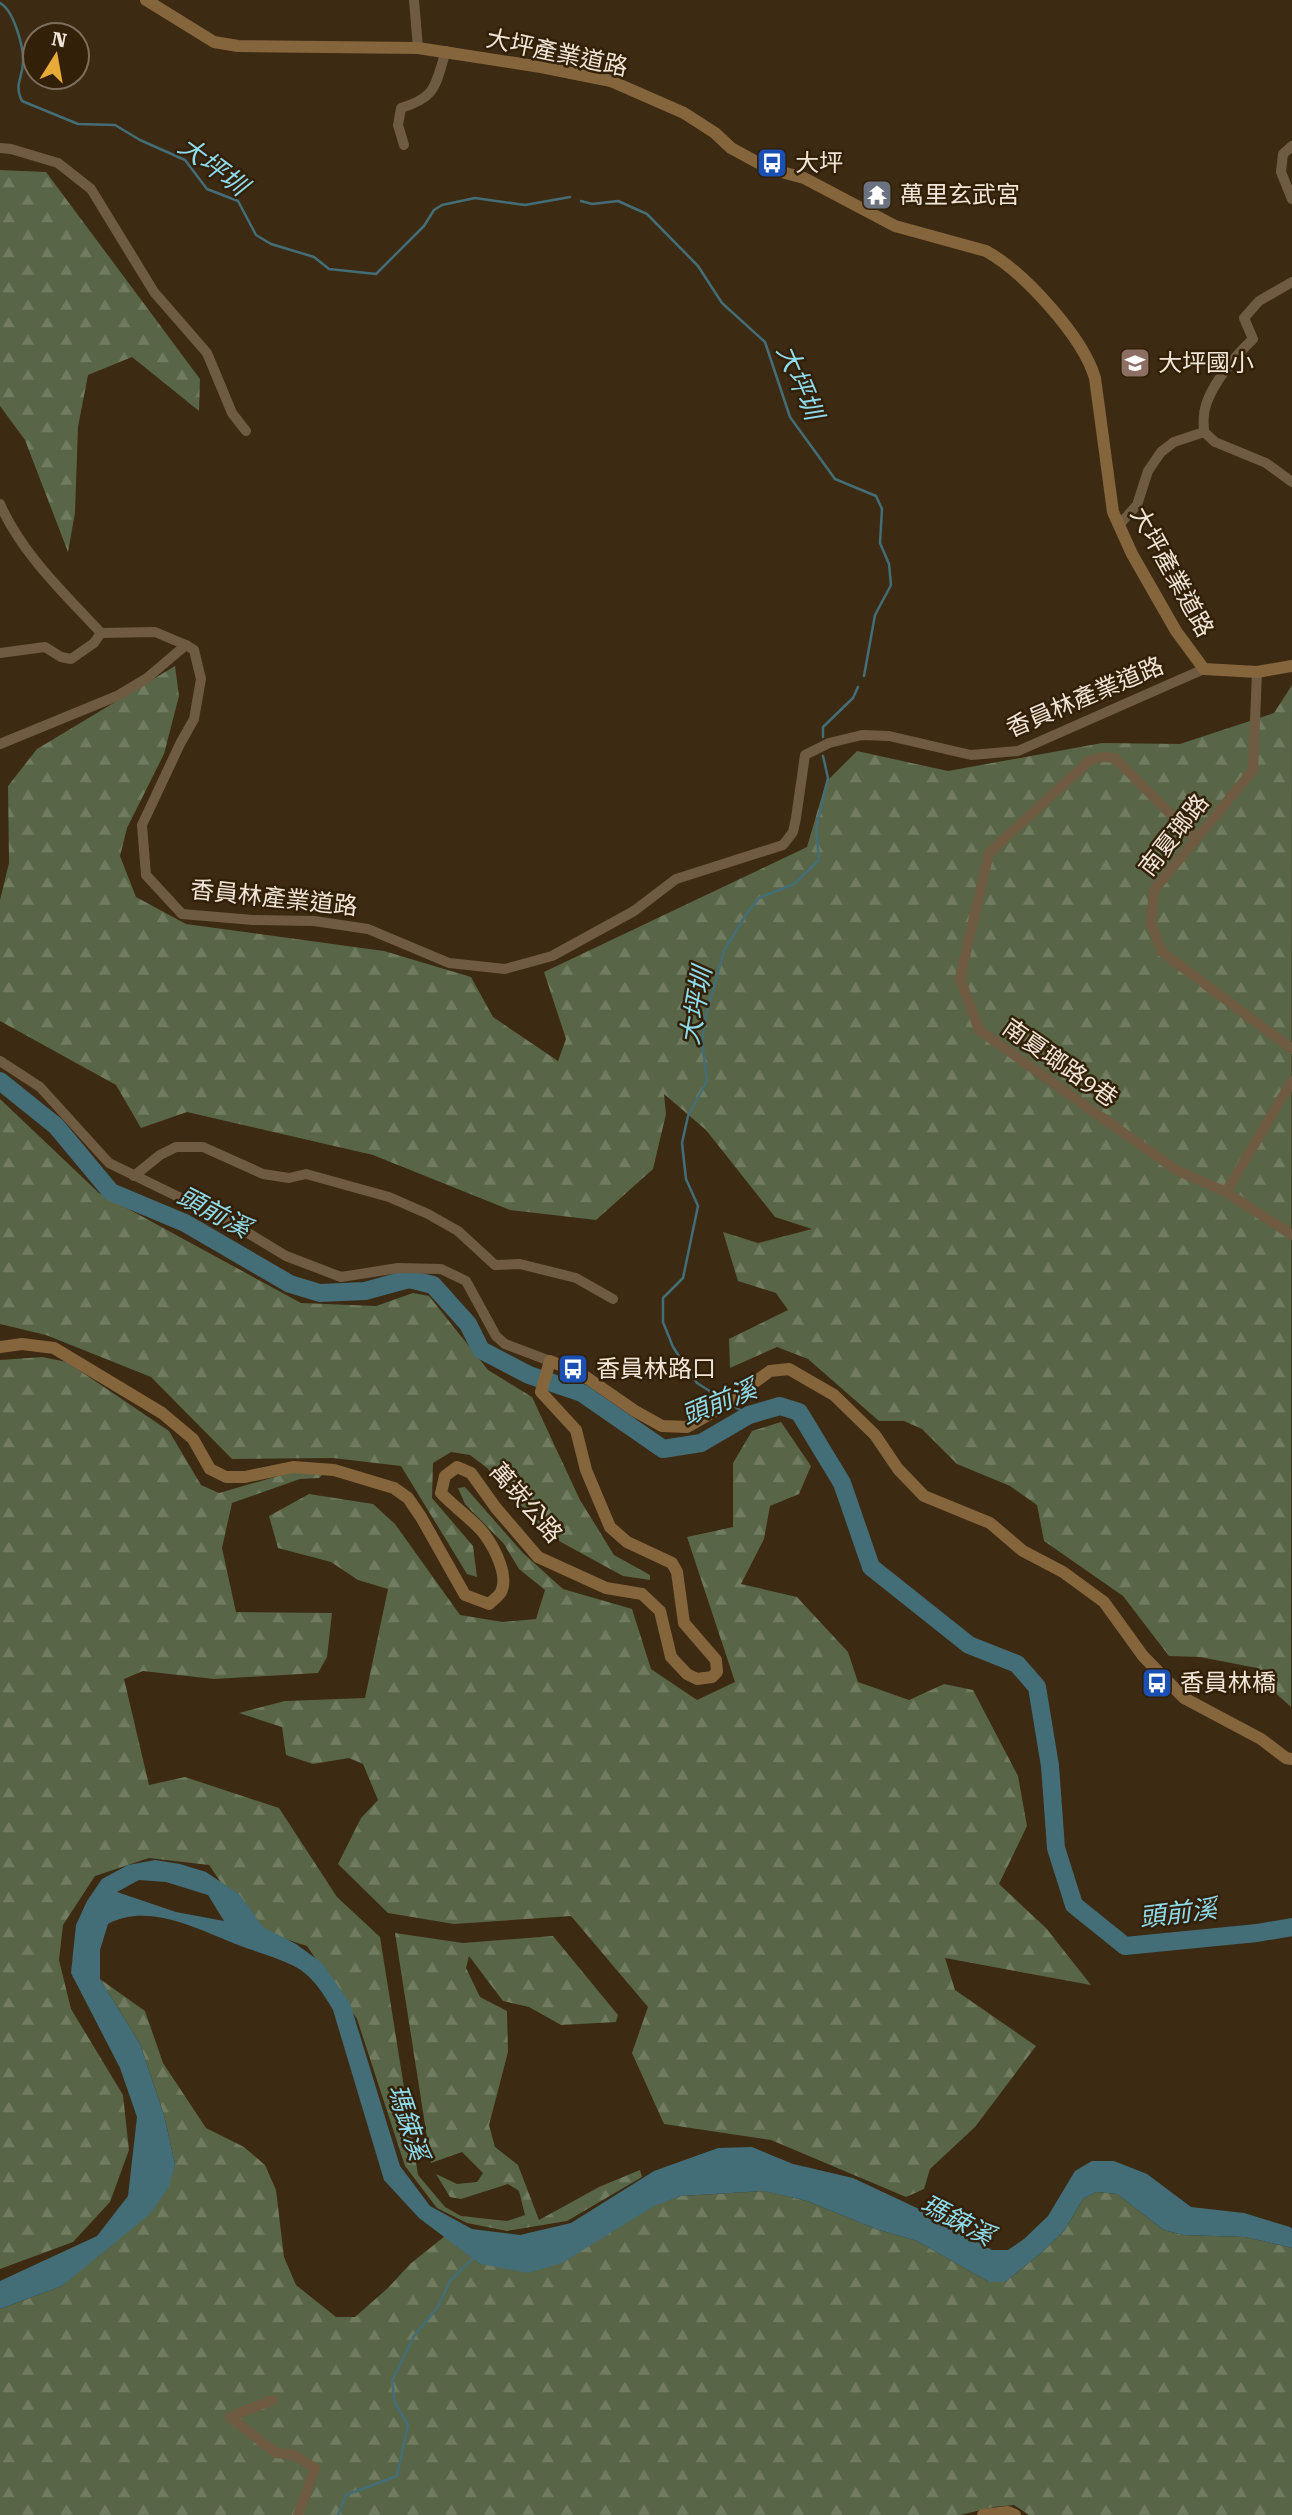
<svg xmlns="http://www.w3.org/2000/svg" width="1292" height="2515" viewBox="0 0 1292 2515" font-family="'Roboto Serif','Noto Sans TC',serif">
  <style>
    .forest { fill: url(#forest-firs) }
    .water { fill: #436e77; fill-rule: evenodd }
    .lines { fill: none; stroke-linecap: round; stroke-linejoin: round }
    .stream { stroke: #436e77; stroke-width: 2.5 }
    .river { stroke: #436e77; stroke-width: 18 }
    .street { stroke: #6f5b42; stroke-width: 10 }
    .secondary { stroke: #85653c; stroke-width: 12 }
    .labels { text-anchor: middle; stroke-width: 5; stroke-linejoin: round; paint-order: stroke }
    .street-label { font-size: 24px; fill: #f1e5d7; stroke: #322008 }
    .poi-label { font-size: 24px; fill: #f1e5d7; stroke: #322008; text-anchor: start }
    .water-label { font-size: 26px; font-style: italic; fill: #8ddbeb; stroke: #322008 }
  </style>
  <defs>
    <pattern id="forest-firs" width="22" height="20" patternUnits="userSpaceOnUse" patternTransform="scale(1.75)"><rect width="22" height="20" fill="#586546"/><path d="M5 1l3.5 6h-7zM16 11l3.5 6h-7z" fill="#707b60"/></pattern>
  </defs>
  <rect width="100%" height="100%" fill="#3c2a12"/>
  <g class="forest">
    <polygon points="0,170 46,172 200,379 199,411 132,357 88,375 78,427 75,513 68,552 25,440 0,406"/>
    <polygon points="175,666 179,696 164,754 127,828 120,856 136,897 186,924 384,951 471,977 493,1017 558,1061 566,1039 544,972 807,847 826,782 857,751 948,771 1102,743 1180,744 1274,713 1292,685 1291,1707 1271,1689 1257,1668 1200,1657 1169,1656 1123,1596 1044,1541 1037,1505 1010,1486 957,1464 922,1429 904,1421 879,1421 808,1359 777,1347 730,1368 729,1339 788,1310 776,1293 738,1281 723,1232 758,1243 812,1229 775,1217 706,1130 664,1094 666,1114 653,1169 596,1220 510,1210 373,1155 187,1112 141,1128 116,1085 0,1021 0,900 9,863 8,786 37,749"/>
    <polygon points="0,1099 99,1193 301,1303 376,1306 413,1293 429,1296 488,1370 532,1397 580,1500 614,1555 650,1575 650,1580 623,1576 548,1535 487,1468 470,1455 451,1452 433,1463 432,1498 473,1546 477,1577 467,1574 401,1466 333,1458 232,1459 151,1377 46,1335 0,1324"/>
    <polygon points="42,1357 67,1362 169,1431 201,1485 219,1493 292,1472 322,1475 319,1478 300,1479 232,1503 222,1548 236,1612 332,1613 327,1657 318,1673 214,1679 143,1671 124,1679 149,1785 185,1777 279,1808 337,1897 380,1937 418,2175 445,2207 461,2216 507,2221 525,2215 519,2191 508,2184 461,2199 450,2197 436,2174 457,2184 477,2182 483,2173 462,2152 431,2163 395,1933 463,1943 553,1936 618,2015 616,2022 561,2025 529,2007 503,2001 469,1956 466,1968 480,1997 507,2011 508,2052 489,2125 495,2147 518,2165 539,2220 599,2187 640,2170 642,2177 567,2221 507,2231 467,2223 437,2208 405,2166 357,2019 307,1946 252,1928 209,1865 149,1858 95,1876 63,1925 59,1960 71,2009 123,2095 129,2150 110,2202 73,2242 0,2269 0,1360"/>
    <polygon points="781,1422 811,1466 799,1494 770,1506 764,1539 741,1584 797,1597 848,1652 858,1682 909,1700 944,1684 973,1690 1018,1776 1027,1826 999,1884 1046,1928 1091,1985 945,1958 955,1990 1036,2046 975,2127 930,2169 924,2189 906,2197 771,2140 664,2124 632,2053 648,2007 571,1916 454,1924 388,1913 338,1864 361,1818 378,1800 363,1764 349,1758 313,1764 286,1755 282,1727 239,1713 285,1701 365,1698 388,1589 358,1580 331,1562 278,1548 269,1516 309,1494 373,1504 395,1524 460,1615 503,1622 536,1619 545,1590 519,1569 504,1544 465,1504 458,1488 465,1487 523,1553 563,1589 632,1609 651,1669 697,1700 735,1682 687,1537 733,1527 733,1463 752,1431"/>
    <polygon points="100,1979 145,2011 163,2063 206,2128 244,2147 265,2165 276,2190 284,2257 296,2285 336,2317 355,2317 388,2288 410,2264 445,2236 480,2264 681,2196 765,2191 807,2201 876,2229 917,2241 989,2282 1005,2282 1041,2253 1064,2231 1083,2199 1096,2192 1117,2194 1164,2230 1183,2235 1245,2237 1292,2248 1292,2515 1029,2515 1014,2505 994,2507 960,2515 0,2515 0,2309 62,2286 175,2164 164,2115 140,2044"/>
  </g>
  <path class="water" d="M155,1860L180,1864L206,1872L240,1895L263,1927L296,1944L322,1963L350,2003L400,2166L430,2206L472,2229L520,2235L571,2223L654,2171L718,2148L752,2147L793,2164L853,2178L934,2216L992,2250H1008L1024,2239L1048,2216L1075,2171L1092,2161H1114L1147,2174L1191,2207L1244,2213L1290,2227L1292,2229V2248L1245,2237L1183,2235L1164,2230L1117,2194L1096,2192L1083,2199L1064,2231L1041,2253L1005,2282H989L917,2241L876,2229L807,2201L764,2191L681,2196L654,2206L562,2263L528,2273L480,2264L419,2218L384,2180L333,2010C323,1993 312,1975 294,1966C277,1957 256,1952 238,1945C199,1930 149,1902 108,1924L100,1950V1979L140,2044L164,2115L175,2164L169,2187L150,2214L62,2286L0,2309V2281L97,2236L128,2196L137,2117L120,2068L71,1973L76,1925L87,1901L102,1879L128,1865ZM139,1880L166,1882L208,1895L224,1921L176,1912L117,1892Z"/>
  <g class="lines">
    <g class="stream">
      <path d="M0,3C14,10 24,48 23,63C22,80 14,84 22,101L78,124L115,125L140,140L185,160L207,189L238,201L256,235L271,244L314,257L329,269L376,274L424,226L434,210L442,205L475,198L525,205L570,197"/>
      <polyline points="581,201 592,204 618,201 647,214 698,266 722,303 765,342 790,417 835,479 876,496 882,509 880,543 889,564 891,585 875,615 864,676"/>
      <polyline points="823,737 823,727 853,698 858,687"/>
      <polyline points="719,1397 697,1383 673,1347 663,1322 663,1298 683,1278 698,1206 686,1179 682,1143 688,1116 707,1081 702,1042 706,1015 724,951 745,916 759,898 794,884 819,860 816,828 828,778 823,756"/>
      <polyline points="735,1407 749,1415"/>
      <polyline points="338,2515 346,2495 397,2476 408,2425 395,2403 392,2381 414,2336 438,2307 450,2281 473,2258"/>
    </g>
    <polyline class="river" points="0,1081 56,1126 111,1192 185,1223 290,1284 320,1293 365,1291 409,1279 433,1285 468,1324 481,1350 529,1375 582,1393 663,1449 701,1443 749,1415 780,1406 799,1412 842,1483 871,1567 969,1645 1017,1664 1037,1687 1050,1766 1056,1848 1074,1905 1125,1946 1257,1933 1292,1927"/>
    <g class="street">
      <polyline points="414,0 418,48"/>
      <path d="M404,145L398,125L401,108C438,97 435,84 446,51"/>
      <polyline points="1292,146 1283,154 1281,172 1292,199"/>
      <polyline points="0,148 11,149 58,163 91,189 154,292 207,353 232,413 246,431"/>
      <polyline points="1204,432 1215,442 1266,463 1292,482"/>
      <path d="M0,504C22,554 64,593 101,633L155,632L186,645"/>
      <path d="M1120,524L1137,505L1148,471L1161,452L1174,442L1204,432C1204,427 1203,421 1204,415C1206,390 1235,356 1253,339L1244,318L1259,301L1292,282"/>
      <polyline points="0,653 45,647 61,657 71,659 94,643 101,633"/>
      <polyline points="1257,672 1253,770 1154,890 1151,924 1162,952 1292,1049"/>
      <polyline points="0,744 117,696 147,678 186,645 194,650 201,679 194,719 180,744 142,825 146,875 182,914 253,920 314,921 368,929 449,963 505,969 552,956 634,911 676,879 783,845 793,832 796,818 805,755 829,743 862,735 889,736 971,755 1018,751 1204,669"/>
      <polyline points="1196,840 1115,758 1103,757 1090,760 989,853 960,978 979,1030 1176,1170 1226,1192"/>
      <polyline points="0,1061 40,1087 109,1163 230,1222 286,1256 341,1277 398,1268 441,1269 466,1281 496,1336 505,1344 550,1361"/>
      <polyline points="1292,1081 1226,1192 1292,1235"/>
      <polyline points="134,1176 160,1155 176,1147 203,1147 263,1174 289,1178 306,1174 389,1197 428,1214 458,1231 495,1265 520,1264 576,1278 613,1299"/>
      <polyline points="272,2400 230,2417 276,2453 294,2455 315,2468 298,2515"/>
    </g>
    <g class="secondary">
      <path d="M146,0L214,42L238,46L418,48L541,67L611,81L684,113L715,133L731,148L753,160L770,169L804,178L895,226L986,251C1024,272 1083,337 1095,378L1113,512L1132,554L1176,631L1204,669L1257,672L1292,666"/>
      <path d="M0,1347L22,1344L54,1348L162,1413L193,1439L210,1469L226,1477H245L293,1467L334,1470L394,1488L408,1498L421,1517L465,1595L489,1604C493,1600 498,1597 501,1592C509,1576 495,1549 485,1535C476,1522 454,1507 441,1493L445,1476L457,1467L471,1473L496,1508L538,1557L606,1588L642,1594L660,1611L671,1657L687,1674L697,1679L712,1677L717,1672L716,1660L684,1623L677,1572L672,1563L627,1542L610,1527L586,1470L576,1430L541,1392L550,1361L580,1373L635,1411L662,1426L687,1427L715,1411L770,1371L789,1369L834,1395L875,1435L898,1469L924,1496L990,1523L1023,1551L1063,1572L1104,1602L1143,1656L1184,1698L1261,1739L1286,1758L1292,1759"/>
      <polyline points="983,2515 1008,2512 1015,2515"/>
    </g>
  </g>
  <defs>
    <g id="bus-square" transform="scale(1.575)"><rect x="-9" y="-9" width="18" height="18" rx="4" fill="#1a4fb4" stroke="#322008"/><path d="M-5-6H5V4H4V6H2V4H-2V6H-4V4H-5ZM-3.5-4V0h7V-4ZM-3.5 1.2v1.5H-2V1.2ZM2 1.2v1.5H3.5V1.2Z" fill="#fff"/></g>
    <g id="temple-square" transform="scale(1.575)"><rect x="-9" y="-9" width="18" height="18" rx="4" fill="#6b7280" stroke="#322008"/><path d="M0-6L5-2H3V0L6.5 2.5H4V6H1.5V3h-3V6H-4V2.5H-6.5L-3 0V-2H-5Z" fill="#fff"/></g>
    <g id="school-square" transform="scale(1.575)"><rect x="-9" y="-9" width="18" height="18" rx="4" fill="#8d6e63" stroke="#322008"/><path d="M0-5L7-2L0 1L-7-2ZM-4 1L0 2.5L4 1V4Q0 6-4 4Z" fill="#fff"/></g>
  </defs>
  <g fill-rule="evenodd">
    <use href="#bus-square" x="772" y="163"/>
    <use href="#temple-square" x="877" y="195"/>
    <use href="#school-square" x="1135" y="363"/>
    <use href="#bus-square" x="573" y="1369"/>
    <use href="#bus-square" x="1157" y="1683"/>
  </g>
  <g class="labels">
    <g class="street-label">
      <text transform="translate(557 53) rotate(12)" y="8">大坪產業道路</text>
      <text transform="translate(1172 572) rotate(61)" y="8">大坪產業道路</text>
      <text transform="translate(1085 697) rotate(-23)" y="8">香員林產業道路</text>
      <text transform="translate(1174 835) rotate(-52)" y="8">南夏瑯路</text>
      <text transform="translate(274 898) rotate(6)" y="8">香員林產業道路</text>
      <text transform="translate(1060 1063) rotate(35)" y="8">南夏瑯路9巷</text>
      <text transform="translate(526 1503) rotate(49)" y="8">萬崁公路</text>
    </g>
    <g class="poi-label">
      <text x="795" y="171">大坪</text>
      <text x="900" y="203">萬里玄武宮</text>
      <text x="1158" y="371">大坪國小</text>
      <text x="596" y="1377">香員林路口</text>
      <text x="1180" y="1691">香員林橋</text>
    </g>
    <g class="water-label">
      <text transform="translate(213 166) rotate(37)" y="9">大坪圳</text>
      <text transform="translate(800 382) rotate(67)" y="9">大坪圳</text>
      <text transform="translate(696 1006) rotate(-80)" y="9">大坪圳</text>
      <text transform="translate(214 1212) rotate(28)" y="9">頭前溪</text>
      <text transform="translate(719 1402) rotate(-22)" y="9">頭前溪</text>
      <text transform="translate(1178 1913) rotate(-7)" y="9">頭前溪</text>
      <text transform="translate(408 2122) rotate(72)" y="9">瑪鋉溪</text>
      <text transform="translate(957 2220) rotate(27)" y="9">瑪鋉溪</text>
    </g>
  </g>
  <g transform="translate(56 56) rotate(11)"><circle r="33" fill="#322008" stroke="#7e6f5b" stroke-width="2"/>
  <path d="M0-5L12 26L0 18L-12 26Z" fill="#e8ab37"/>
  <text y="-10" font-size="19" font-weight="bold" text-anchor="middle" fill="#f1e5d7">N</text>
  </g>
</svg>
